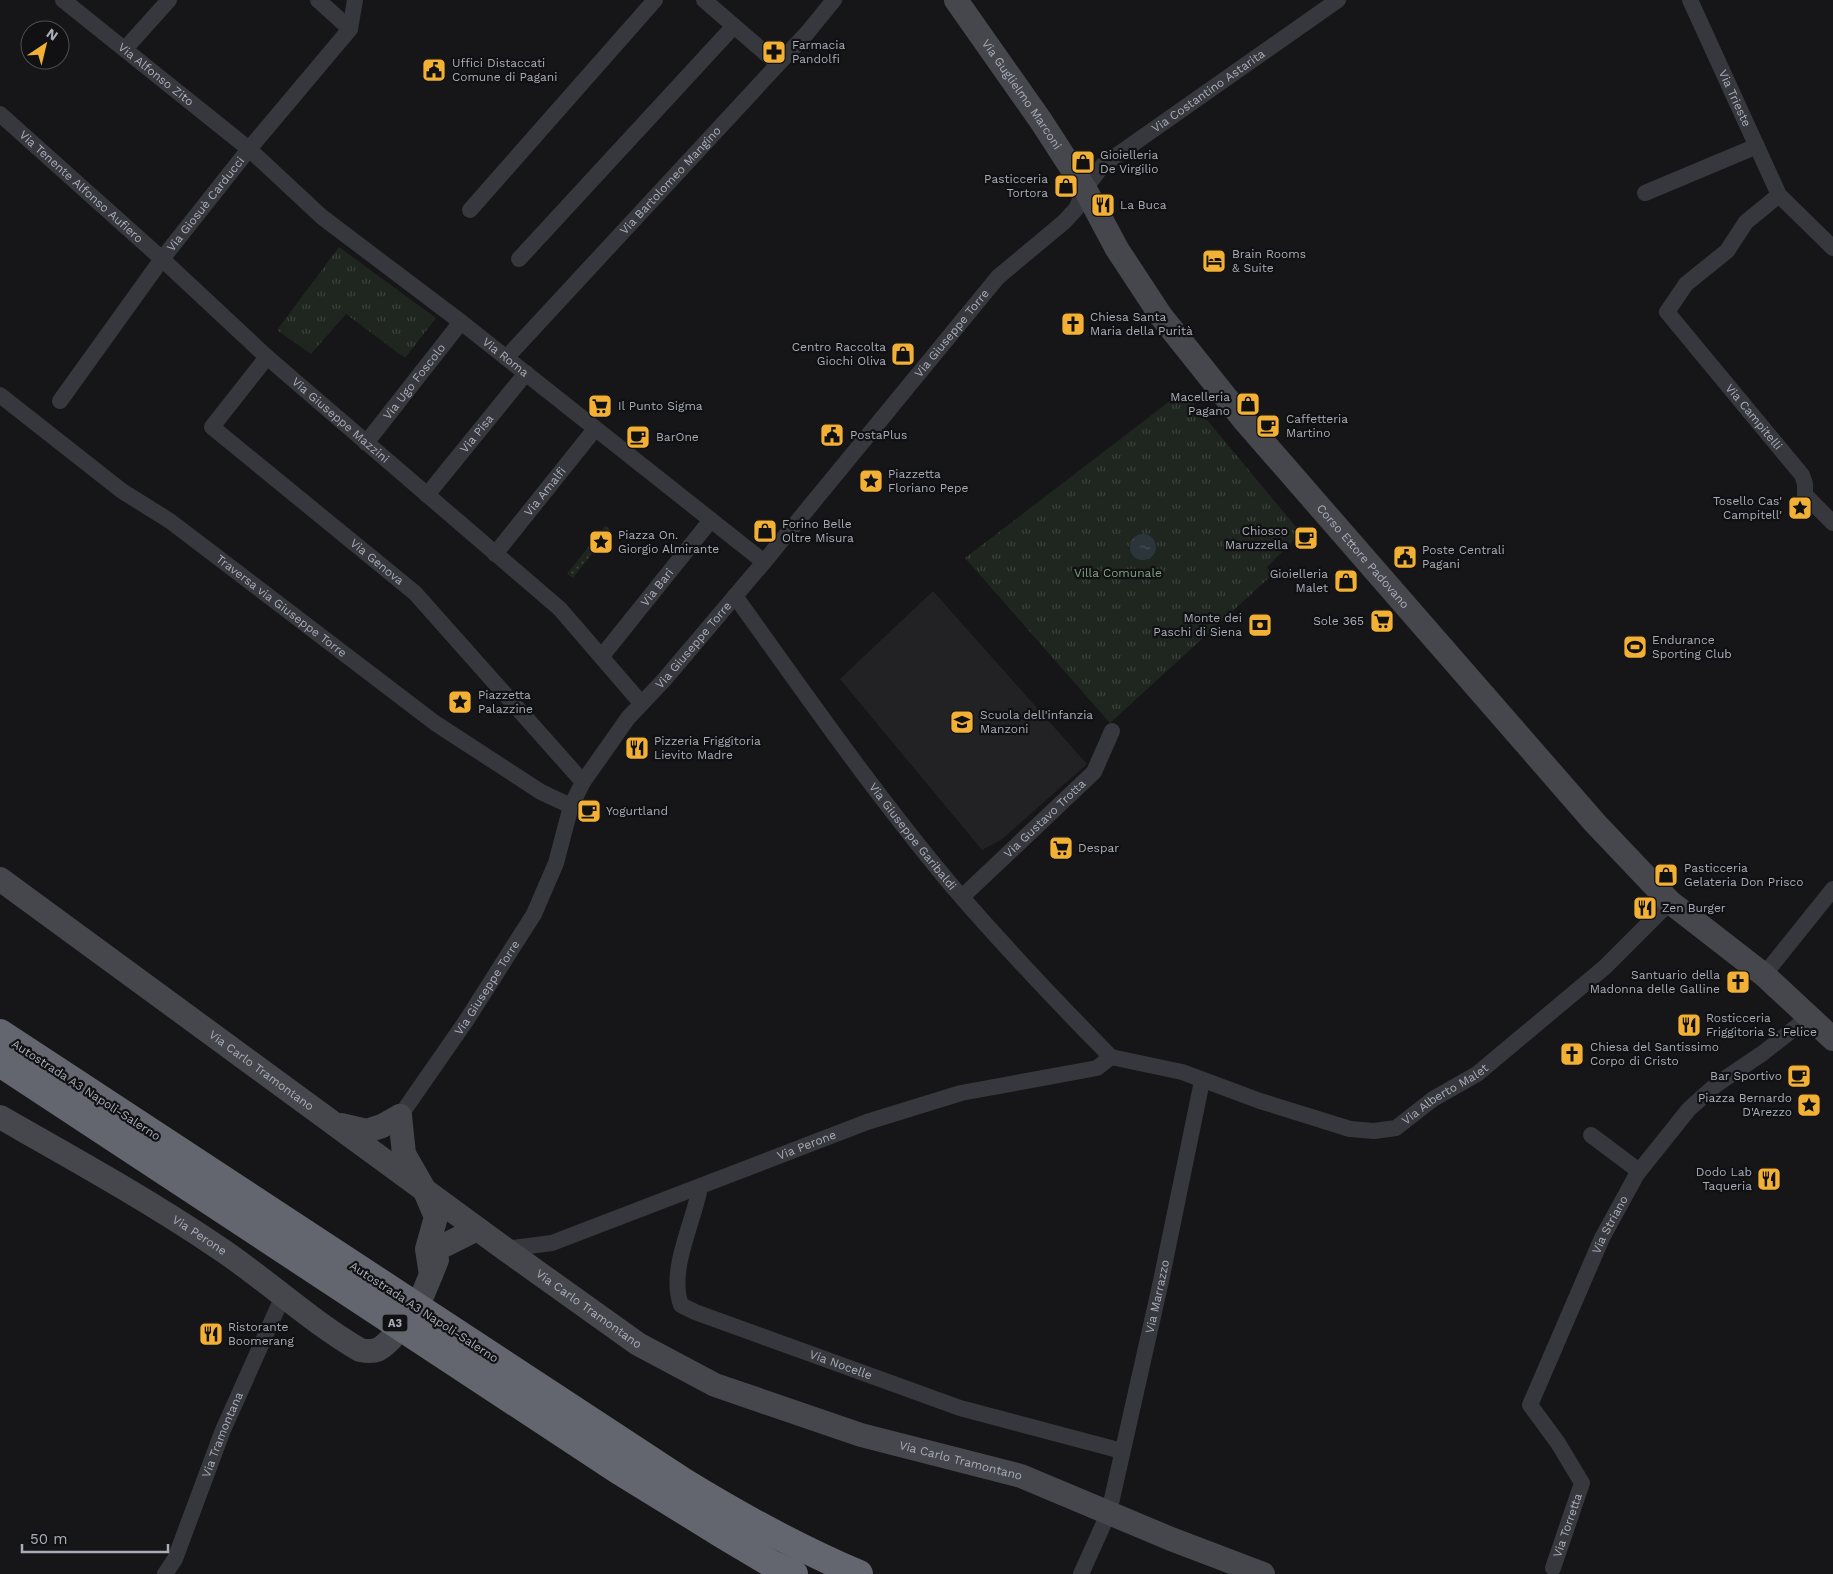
<svg xmlns="http://www.w3.org/2000/svg" width="1833" height="1574" viewBox="0 0 1833 1574" font-family="'Work Sans',sans-serif">
  <style>
    .built { fill: #222225 }
    .grass { fill: url(#grass-dots) }
    .park { fill: url(#park-tufts) }
    .water { fill: url(#water-ripples) }
    .lines { fill: none; stroke-linecap: round; stroke-linejoin: round }
    .street { stroke: #37383d; stroke-width: 16 }
    .secondary { stroke: #45474d; stroke-width: 24 }
    .highway { stroke: #63666e; stroke-width: 28 }
    .labels { text-anchor: middle; stroke-width: 4.5; stroke-linejoin: round; paint-order: stroke }
    .shield { fill: #111113; stroke: #7b7e86; stroke-width: 1 }
    .shield-label { font-size: 11px; font-weight: bold; fill: #a8adb8 }
    .poi-label { font-size: 12px; fill: #a8adb8; stroke: #111113; text-anchor: start }
    .street-label { font-size: 12px; fill: #a8adb8; stroke: #111113 }
    .park-label { font-size: 12px; fill: #7fa381; stroke: #111113 }
  </style>
  <defs>
    <pattern id="grass-dots" width="8" height="8" patternUnits="userSpaceOnUse" patternTransform="scale(1.25)"><rect width="8" height="8" fill="#1e261f"/><path d="M2 2h.1M6 6h.1" fill="none" stroke="#3c433d" stroke-width="1.8" stroke-linecap="round"/></pattern>
    <pattern id="park-tufts" width="24" height="20" patternUnits="userSpaceOnUse" patternTransform="scale(1.25)"><rect width="24" height="20" fill="#1e261f"/><path d="M3 7l-1-3M5 7V3M7 7l1-3M15 17l-1-3M17 17v-4M19 17l1-3" fill="none" stroke="#3c433d"/></pattern>
    <pattern id="water-ripples" width="26" height="14" patternUnits="userSpaceOnUse" patternTransform="scale(1.25)"><rect width="26" height="14" fill="#2c353c"/><path d="M2 4q2-2 4 0t4 0M15 11q2-2 4 0t4 0" fill="none" stroke="#485056"/></pattern>
  </defs>
  <rect width="100%" height="100%" fill="#161618"/>
  <polygon class="built" points="933,591 1087,764 1001,840 982,850 840,679"/>
  <polygon class="grass" points="605,526 611,530 573,578 567,574"/>
  <g class="park">
    <polygon points="339,247 436,318 405,358 346,314 311,354 277,330"/>
    <polygon points="1183,391 1301,533 1267,567 1272,575 1110,723 965,558"/>
  </g>
  <circle class="water" cx="1143" cy="547" r="13"/>
  <g class="lines">
    <g class="street">
      <path id="s1" d="M63,0L249,149L322,217L461,322L764,562"/>
      <polyline points="318,0 350,29"/>
      <polyline points="704,0 778,64"/>
      <path id="s2" d="M1690,0L1779,195L1833,248"/>
      <polyline points="125,49 169,0"/>
      <path id="s3" d="M0,114L162,259L267,357L560,609L641,703"/>
      <polyline points="1645,193 1757,146"/>
      <path id="s4" d="M1779,195L1746,222L1727,251L1686,284L1667,312L1802,475L1805,484V495L1833,523"/>
      <polyline points="470,210 655,0"/>
      <polyline points="519,259 734,26"/>
      <path id="s5" d="M267,357L212,427L415,593L583,782"/>
      <path id="s6" d="M506,358L807,33L834,0"/>
      <path id="s7" d="M0,395L122,491L170,521L435,723L541,792L571,806"/>
      <path id="s8" d="M60,401L162,259L249,149L350,29L355,0"/>
      <path id="s9" d="M366,443L461,322"/>
      <path id="s10" d="M427,495L526,373"/>
      <path id="s11" d="M495,554L595,429"/>
      <path id="s12" d="M735,596C805,694 875,794 952,886C1003,945 1057,1002 1111,1057"/>
      <path id="s13" d="M602,656L711,520"/>
      <path id="s14" d="M962,897L1094,772L1112,731"/>
      <polyline points="1764,975 1833,889"/>
      <path id="s15" d="M1111,1057L1182,1072L1260,1101L1350,1129L1374,1131L1396,1128L1433,1099L1477,1074L1605,967L1670,902"/>
      <path id="s16" d="M400,1116L466,1021L534,914L556,863L571,806L583,782L628,718L664,680L764,562L998,277L1064,222L1076,209L1085,189L1103,165L1338,0"/>
      <polyline points="1591,1135 1639,1171"/>
      <path id="s17" d="M700,1187C694,1222 668,1270 681,1305L695,1312L960,1408L1122,1451"/>
      <path id="s18" d="M505,1249L552,1243L867,1122L961,1093L1097,1068L1111,1057"/>
      <path id="s19" d="M1553,1568L1582,1483L1558,1443L1530,1405L1602,1238L1637,1174L1689,1109L1717,1084L1763,1053L1809,1017"/>
      <path id="s20" d="M165,1574L175,1559L223,1430L283,1296"/>
      <path id="s21" d="M1081,1574L1109,1512L1161,1281L1202,1081"/>
    </g>
    <g class="secondary">
      <path id="s22" d="M956,0L1041,121L1085,189L1117,249L1161,316L1244,420L1595,823L1670,902L1764,975L1833,1039"/>
      <path id="s23" d="M0,879L505,1249L638,1344L715,1385L861,1435L1021,1476L1171,1539L1263,1574"/>
      <polyline points="400,1116 404,1154 424,1189 436,1217 427,1249 431,1275"/>
      <path id="s24" d="M0,1117C74,1159 148,1200 219,1248C267,1280 310,1321 360,1350C376,1353 380,1350 391,1339"/>
      <polyline points="341,1125 367,1131 382,1126 400,1116"/>
      <polyline points="441,1247 477,1229"/>
      <polyline points="423,1294 437,1260"/>
    </g>
    <g class="highway">
      <path d="M0,1033L684,1482C741,1517 798,1548 859,1574"/>
      <polyline points="0,1063 618,1470 725,1536 772,1564 794,1574"/>
    </g>
  </g>
  <defs>
    <g id="pharmacy-square" transform="scale(1.25)"><rect x="-9" y="-9" width="18" height="18" rx="4" fill="#f2b134" stroke="#111113"/><path d="M-2-6h4v4h4v4h-4v4h-4v-4h-4v-4h4Z" fill="#111"/></g>
    <g id="civic-square" transform="scale(1.25)"><rect x="-9" y="-9" width="18" height="18" rx="4" fill="#f2b134" stroke="#111113"/><path d="M-.6-6.5H3V-4.5H.6V-3L4-1V1h2V6H-6V1h2V-1L-.6-3ZM-1.2 2.5V6h2.4V2.5Z" fill="#111"/></g>
    <g id="shop-square" transform="scale(1.25)"><rect x="-9" y="-9" width="18" height="18" rx="4" fill="#f2b134" stroke="#111113"/><path d="M-5-2.5h2.3a2.7 3.5 0 0 1 5.4 0H5L5.5 6h-11ZM-1.5-2.5h3a1.5 2.3 0 0 0-3 0Z" fill="#111"/></g>
    <g id="restaurant-square" transform="scale(1.25)"><rect x="-9" y="-9" width="18" height="18" rx="4" fill="#f2b134" stroke="#111113"/><path d="M-5-6h1v4h1v-4h1v4h1v-4h1v5L-1.5 .5V6h-2V.5L-5-1ZM5-6V6H3V1.5H1.5Q1.5-4 5-6Z" fill="#111"/></g>
    <g id="hotel-square" transform="scale(1.25)"><rect x="-9" y="-9" width="18" height="18" rx="4" fill="#f2b134" stroke="#111113"/><path d="M-6-4.5h1.5V1H6V5H4.5V3h-9V5H-6ZM-4 0a1.8 1.8 0 1 1 3.6 0ZM.5 0V-2.5h3Q6-2.5 6 0Z" fill="#111"/></g>
    <g id="church-square" transform="scale(1.25)"><rect x="-9" y="-9" width="18" height="18" rx="4" fill="#f2b134" stroke="#111113"/><path d="M-1.2-6h2.4v3.5h3.3v2.4h-3.3V6h-2.4V-.1h-3.3v-2.4h3.3Z" fill="#111"/></g>
    <g id="supermarket-square" transform="scale(1.25)"><rect x="-9" y="-9" width="18" height="18" rx="4" fill="#f2b134" stroke="#111113"/><path d="M-6-5.5h2.5l.6 2H6L4.5 2H-2.5L-4.4-4H-6ZM-1.5 3.2a1.3 1.3 0 1 0 .1 0ZM3 3.2a1.3 1.3 0 1 0 .1 0Z" fill="#111"/></g>
    <g id="cafe-square" transform="scale(1.25)"><rect x="-9" y="-9" width="18" height="18" rx="4" fill="#f2b134" stroke="#111113"/><path d="M-5.5-4.5H6V0H3Q3 3.5 0 3.5H-2.5Q-5.5 3.5-5.5 0ZM3-3.2v2h1.7v-2ZM-6 4.5H4V6H-6Z" fill="#111"/></g>
    <g id="sight-square" transform="scale(1.25)"><rect x="-9" y="-9" width="18" height="18" rx="4" fill="#f2b134" stroke="#111113"/><path d="M0-6L1.8-2.2L6-1.7L2.9 1.2L3.7 5.4L0 3.3L-3.7 5.4L-2.9 1.2L-6-1.7L-1.8-2.2Z" fill="#111"/></g>
    <g id="bank-square" transform="scale(1.25)"><rect x="-9" y="-9" width="18" height="18" rx="4" fill="#f2b134" stroke="#111113"/><path d="M-6-4H6V4H-6ZM0-2.3a2.3 2.3 0 1 0 0 4.6a2.3 2.3 0 1 0 0-4.6Z" fill="#111"/></g>
    <g id="stadium-square" transform="scale(1.25)"><rect x="-9" y="-9" width="18" height="18" rx="4" fill="#f2b134" stroke="#111113"/><path d="M0-5a6.5 5 0 1 0 0 10a6.5 5 0 1 0 0-10ZM-3.5-1.8h7v3.6h-7Z" fill="#111"/></g>
    <g id="school-square" transform="scale(1.25)"><rect x="-9" y="-9" width="18" height="18" rx="4" fill="#f2b134" stroke="#111113"/><path d="M0-5L7-2L0 1L-7-2ZM-4 1L0 2.5L4 1V4Q0 6-4 4Z" fill="#111"/></g>
  </defs>
  <g fill-rule="evenodd">
    <use href="#pharmacy-square" x="774" y="52"/>
    <use href="#civic-square" x="434" y="70"/>
    <use href="#shop-square" x="1083" y="162"/>
    <use href="#shop-square" x="1066" y="186"/>
    <use href="#restaurant-square" x="1103" y="205"/>
    <use href="#hotel-square" x="1214" y="261"/>
    <use href="#church-square" x="1073" y="324"/>
    <use href="#shop-square" x="903" y="354"/>
    <use href="#shop-square" x="1248" y="404"/>
    <use href="#supermarket-square" x="600" y="406"/>
    <use href="#cafe-square" x="1268" y="426"/>
    <use href="#civic-square" x="832" y="435"/>
    <use href="#cafe-square" x="638" y="437"/>
    <use href="#sight-square" x="871" y="481"/>
    <use href="#sight-square" x="1800" y="508"/>
    <use href="#shop-square" x="765" y="531"/>
    <use href="#cafe-square" x="1306" y="538"/>
    <use href="#sight-square" x="601" y="542"/>
    <use href="#civic-square" x="1405" y="557"/>
    <use href="#shop-square" x="1346" y="581"/>
    <use href="#supermarket-square" x="1382" y="621"/>
    <use href="#bank-square" x="1260" y="625"/>
    <use href="#stadium-square" x="1635" y="647"/>
    <use href="#sight-square" x="460" y="702"/>
    <use href="#school-square" x="962" y="722"/>
    <use href="#restaurant-square" x="637" y="748"/>
    <use href="#cafe-square" x="589" y="811"/>
    <use href="#supermarket-square" x="1061" y="848"/>
    <use href="#shop-square" x="1666" y="875"/>
    <use href="#restaurant-square" x="1645" y="908"/>
    <use href="#church-square" x="1738" y="982"/>
    <use href="#restaurant-square" x="1689" y="1025"/>
    <use href="#church-square" x="1572" y="1054"/>
    <use href="#cafe-square" x="1799" y="1076"/>
    <use href="#sight-square" x="1809" y="1105"/>
    <use href="#restaurant-square" x="1769" y="1179"/>
    <use href="#restaurant-square" x="211" y="1334"/>
  </g>
  <g class="labels">
    <rect class="shield" x="382.5" y="1314.5" width="25" height="17" rx="4"/>
    <g class="shield-label">
      <text x="395" y="1327">A3</text>
    </g>
    <g class="poi-label">
      <text x="792" y="49">Farmacia<tspan x="792" dy="14">Pandolfi</tspan></text>
      <text x="452" y="67">Uffici Distaccati<tspan x="452" dy="14">Comune di Pagani</tspan></text>
      <text x="1100" y="159">Gioielleria<tspan x="1100" dy="14">De Virgilio</tspan></text>
      <text x="1048" y="183" text-anchor="end">Pasticceria<tspan x="1048" dy="14">Tortora</tspan></text>
      <text x="1120" y="209">La Buca</text>
      <text x="1232" y="258">Brain Rooms<tspan x="1232" dy="14">&amp; Suite</tspan></text>
      <text x="1090" y="321">Chiesa Santa<tspan x="1090" dy="14">Maria della Purità</tspan></text>
      <text x="886" y="351" text-anchor="end">Centro Raccolta<tspan x="886" dy="14">Giochi Oliva</tspan></text>
      <text x="1230" y="401" text-anchor="end">Macelleria<tspan x="1230" dy="14">Pagano</tspan></text>
      <text x="618" y="410">Il Punto Sigma</text>
      <text x="1286" y="423">Caffetteria<tspan x="1286" dy="14">Martino</tspan></text>
      <text x="850" y="439">PostaPlus</text>
      <text x="656" y="441">BarOne</text>
      <text x="888" y="478">Piazzetta<tspan x="888" dy="14">Floriano Pepe</tspan></text>
      <text x="1782" y="505" text-anchor="end">Tosello Cas'<tspan x="1782" dy="14">Campitell'</tspan></text>
      <text x="782" y="528">Forino Belle<tspan x="782" dy="14">Oltre Misura</tspan></text>
      <text x="1288" y="535" text-anchor="end">Chiosco<tspan x="1288" dy="14">Maruzzella</tspan></text>
      <text x="618" y="539">Piazza On.<tspan x="618" dy="14">Giorgio Almirante</tspan></text>
      <text x="1422" y="554">Poste Centrali<tspan x="1422" dy="14">Pagani</tspan></text>
      <text x="1328" y="578" text-anchor="end">Gioielleria<tspan x="1328" dy="14">Malet</tspan></text>
      <text x="1242" y="622" text-anchor="end">Monte dei<tspan x="1242" dy="14">Paschi di Siena</tspan></text>
      <text x="1364" y="625" text-anchor="end">Sole 365</text>
      <text x="1652" y="644">Endurance<tspan x="1652" dy="14">Sporting Club</tspan></text>
      <text x="478" y="699">Piazzetta<tspan x="478" dy="14">Palazzine</tspan></text>
      <text x="980" y="719">Scuola dell'infanzia<tspan x="980" dy="14">Manzoni</tspan></text>
      <text x="654" y="745">Pizzeria Friggitoria<tspan x="654" dy="14">Lievito Madre</tspan></text>
      <text x="606" y="815">Yogurtland</text>
      <text x="1078" y="852">Despar</text>
      <text x="1684" y="872">Pasticceria<tspan x="1684" dy="14">Gelateria Don Prisco</tspan></text>
      <text x="1662" y="912">Zen Burger</text>
      <text x="1720" y="979" text-anchor="end">Santuario della<tspan x="1720" dy="14">Madonna delle Galline</tspan></text>
      <text x="1706" y="1022">Rosticceria<tspan x="1706" dy="14">Friggitoria S. Felice</tspan></text>
      <text x="1590" y="1051">Chiesa del Santissimo<tspan x="1590" dy="14">Corpo di Cristo</tspan></text>
      <text x="1782" y="1080" text-anchor="end">Bar Sportivo</text>
      <text x="1792" y="1102" text-anchor="end">Piazza Bernardo<tspan x="1792" dy="14">D'Arezzo</tspan></text>
      <text x="1752" y="1176" text-anchor="end">Dodo Lab<tspan x="1752" dy="14">Taqueria</tspan></text>
      <text x="228" y="1331">Ristorante<tspan x="228" dy="14">Boomerang</tspan></text>
    </g>
    <g class="street-label">
      <text dy="4" stroke="none"><textPath href="#s1" startOffset="119">Via Alfonso Zito</textPath></text>
      <text dy="4" stroke="none"><textPath href="#s16" startOffset="1322">Via Costantino Astarita</textPath></text>
      <text dy="4" stroke="none"><textPath href="#s22" startOffset="115">Via Guglielmo Marconi</textPath></text>
      <text dy="4" stroke="none"><textPath href="#s2" startOffset="108">Via Trieste</textPath></text>
      <text dy="4" stroke="none"><textPath href="#s6" startOffset="242">Via Bartolomeo Mangino</textPath></text>
      <text dy="4" stroke="none"><textPath href="#s3" startOffset="109">Via Tenente Alfonso Aufiero</textPath></text>
      <text dy="4" stroke="none"><textPath href="#s8" startOffset="245">Via Giosuè Carducci</textPath></text>
      <text dy="4" stroke="none"><textPath href="#s16" startOffset="965">Via Giuseppe Torre</textPath></text>
      <text dy="4" stroke="none"><textPath href="#s1" startOffset="569">Via Roma</textPath></text>
      <text dy="4" stroke="none"><textPath href="#s9" startOffset="78">Via Ugo Foscolo</textPath></text>
      <text dy="4" stroke="none"><textPath href="#s4" startOffset="300">Via Campitelli</textPath></text>
      <text dy="4" stroke="none"><textPath href="#s3" startOffset="458">Via Giuseppe Mazzini</textPath></text>
      <text dy="4" stroke="none"><textPath href="#s10" startOffset="79">Via Pisa</textPath></text>
      <text dy="4" stroke="none"><textPath href="#s11" startOffset="80">Via Amalfi</textPath></text>
      <text dy="4" stroke="none"><textPath href="#s22" startOffset="691">Corso Ettore Padovano</textPath></text>
      <text dy="4" stroke="none"><textPath href="#s5" startOffset="302">Via Genova</textPath></text>
      <text dy="4" stroke="none"><textPath href="#s13" startOffset="88">Via Bari</textPath></text>
      <text dy="4" stroke="none"><textPath href="#s7" startOffset="352">Traversa via Giuseppe Torre</textPath></text>
      <text dy="4" stroke="none"><textPath href="#s16" startOffset="560">Via Giuseppe Torre</textPath></text>
      <text dy="4" stroke="none"><textPath href="#s14" startOffset="114">Via Gustavo Trotta</textPath></text>
      <text dy="4" stroke="none"><textPath href="#s12" startOffset="299">Via Giuseppe Garibaldi</textPath></text>
      <text dy="4" stroke="none"><textPath href="#s16" startOffset="155">Via Giuseppe Torre</textPath></text>
      <text dy="4" stroke="none"><textPath href="#s23" startOffset="324">Via Carlo Tramontano</textPath></text>
      <text transform="translate(86 1090) rotate(33)" y="4">Autostrada A3 Napoli-Salerno</text>
      <text dy="4" stroke="none"><textPath href="#s15" startOffset="356">Via Alberto Malet</textPath></text>
      <text dy="4" stroke="none"><textPath href="#s18" startOffset="320">Via Perone</textPath></text>
      <text dy="4" stroke="none"><textPath href="#s19" startOffset="381">Via Striano</textPath></text>
      <text dy="4" stroke="none"><textPath href="#s24" startOffset="232">Via Perone</textPath></text>
      <text dy="4" stroke="none"><textPath href="#s21" startOffset="289">Via Marrazzo</textPath></text>
      <text dy="4" stroke="none"><textPath href="#s23" startOffset="729">Via Carlo Tramontano</textPath></text>
      <text transform="translate(424 1312) rotate(33)" y="4">Autostrada A3 Napoli-Salerno</text>
      <text dy="4" stroke="none"><textPath href="#s17" startOffset="292">Via Nocelle</textPath></text>
      <text dy="4" stroke="none"><textPath href="#s20" startOffset="151">Via Tramontana</textPath></text>
      <text dy="4" stroke="none"><textPath href="#s23" startOffset="1134">Via Carlo Tramontano</textPath></text>
      <text dy="4" stroke="none"><textPath href="#s19" startOffset="45">Via Torretta</textPath></text>
    </g>
    <g class="park-label">
      <text x="1118" y="577">Villa Comunale</text>
    </g>
  </g>
  <g transform="translate(45 45) rotate(35)"><circle r="24" fill="#111113" stroke="#4d4f55"/>
  <path d="M0-4L9 19L0 12L-9 19Z" fill="#f2b134"/>
  <text y="-8" font-size="14" font-weight="bold" text-anchor="middle" fill="#a8adb8">N</text>
  </g>
  <path d="M22 1544v8h146v-8" fill="none" stroke="#a8adb8" stroke-width="2.5"/>
  <text x="30" y="1544" font-size="15" fill="#a8adb8" stroke="#111113" stroke-width="4" paint-order="stroke">50 m</text>
</svg>
